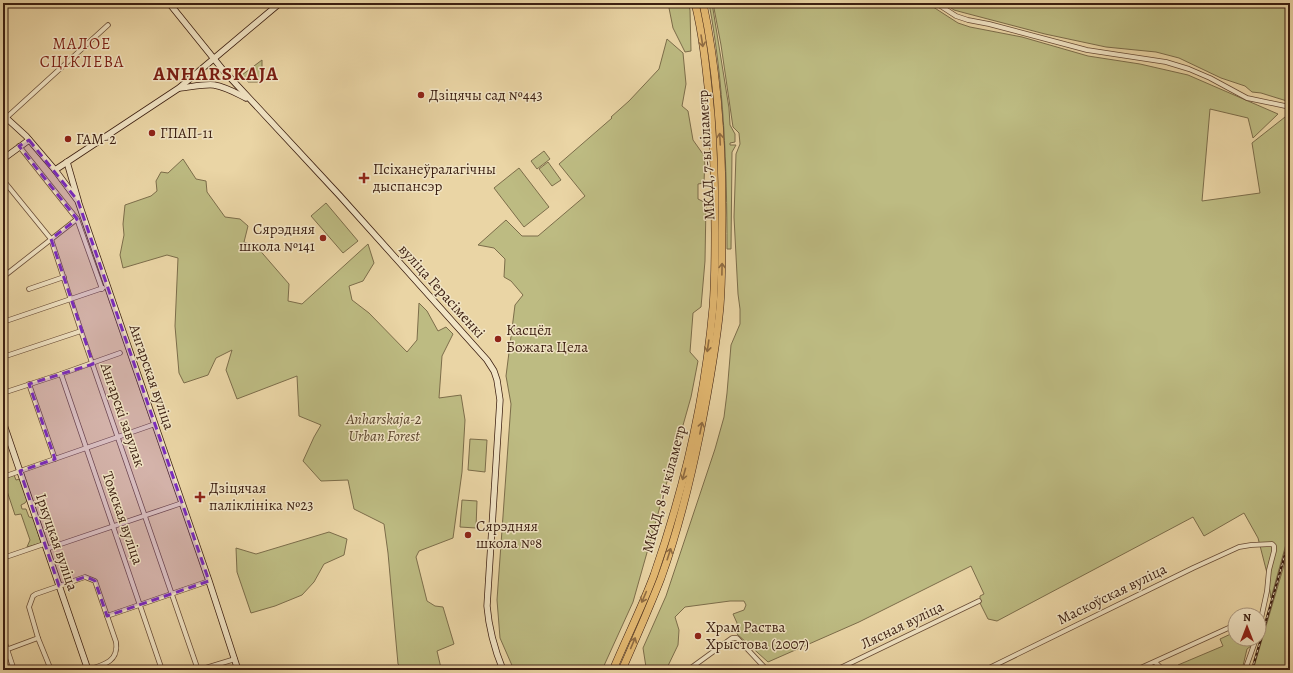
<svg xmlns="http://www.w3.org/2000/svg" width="1293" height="673" viewBox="0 0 1293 673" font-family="Alegreya,serif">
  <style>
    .green { fill: #bdbb82; stroke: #7c6d4a }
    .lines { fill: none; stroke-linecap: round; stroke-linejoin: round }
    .street-casing { stroke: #684c36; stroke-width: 5.5 }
    .secondary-casing { stroke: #3c1f11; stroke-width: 7 }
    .highway-casing { stroke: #3c1f11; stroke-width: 8 }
    .street { stroke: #f1e4c4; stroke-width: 4 }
    .secondary { stroke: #f1e4c4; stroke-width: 5.5 }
    .highway { stroke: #e5ba72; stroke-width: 7 }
    .rail-casing { stroke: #3c1f11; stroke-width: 2.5 }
    .rail { stroke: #f1e4c4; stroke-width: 1; stroke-dasharray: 3; stroke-linecap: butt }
    .oneway { stroke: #906c42 }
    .marked { fill: #7b2cbf; fill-opacity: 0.2; stroke: #7b2cbf; stroke-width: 3; stroke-dasharray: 8 5; stroke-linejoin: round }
    .poi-dot { fill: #8f2418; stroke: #f1e4c4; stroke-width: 1.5 }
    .labels { text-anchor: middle; stroke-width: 3; stroke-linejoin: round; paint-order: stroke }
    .poi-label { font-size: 15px; fill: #3c1f11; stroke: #f1e4c4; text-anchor: start }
    .street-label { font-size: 15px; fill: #3c1f11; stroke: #f1e4c4 }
    .park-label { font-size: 15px; font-style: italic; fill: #5c462d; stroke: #f1e4c4 }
    .neighbourhood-label { font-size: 16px; letter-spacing: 1px; fill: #7a1f14; stroke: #f1e4c4 }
    .district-label { font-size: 19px; font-weight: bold; letter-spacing: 1px; fill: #7a1f14; stroke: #f1e4c4 }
  </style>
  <rect width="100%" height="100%" fill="#ead5a5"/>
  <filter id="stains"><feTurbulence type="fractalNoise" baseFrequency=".005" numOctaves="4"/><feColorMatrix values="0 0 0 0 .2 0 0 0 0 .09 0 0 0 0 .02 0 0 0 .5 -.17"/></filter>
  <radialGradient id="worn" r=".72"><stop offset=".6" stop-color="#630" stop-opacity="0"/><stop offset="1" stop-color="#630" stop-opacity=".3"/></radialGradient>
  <g class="green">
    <polygon points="668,3 688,3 690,10 691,51 685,52 673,28"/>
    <path d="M709,3H712L729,108L730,125L735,134V142L730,143V145H736L732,152L731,249H727C727,166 724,84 709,3Z"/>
    <polygon points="713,3 927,3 958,23 970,27 1022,37 1088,56 1140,64 1188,75 1278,114 1253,138 1248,118 1210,109 1202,201 1260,193 1252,143 1285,117 1290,124 1290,530 1271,598 1267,573 1258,538 1244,513 1204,536 1193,517 997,621 988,619 980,603 980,596 984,594 971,566 859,622 768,662 737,634 737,623 733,614 744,610 746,605 744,601 730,601 685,607 675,617 679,630 678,645 666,670 650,670 646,667 643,648 666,596 715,449 724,417 727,393 731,345 740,324 740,309 738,294 734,217 736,154 740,144 739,133 733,127 721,45"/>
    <polygon points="944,3 1290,3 1290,102 1261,93 1252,92 1245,86 1221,78 1179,58 1156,52 1106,47 1045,34 965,13 954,10"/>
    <polygon points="667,39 683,53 686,84 682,106 688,111 693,140 705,157 704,183 698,184 698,199 706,203 705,261 701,307 693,313 690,352 698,361 691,397 633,602 602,670 514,670 500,638 497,600 511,404 506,376 515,305 523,295 511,281 504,277 505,259 494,248 478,245 506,220 522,236 538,236 585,196 559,164 612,118 611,117 629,101 659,69"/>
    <polygon points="262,60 262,82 248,82 242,75"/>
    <polygon points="544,151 550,159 537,169 531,161"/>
    <polygon points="183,159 196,179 206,181 207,192 225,217 240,219 248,226 244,242 257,247 289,284 288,301 302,304 368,244 374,263 363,281 349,286 352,300 369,313 407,352 417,340 419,303 427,311 438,331 446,327 453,334 442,356 439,398 461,395 465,420 462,472 453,538 419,551 416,557 427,601 435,606 443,607 454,644 437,651 441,668 443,670 403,670 398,664 388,553 384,524 354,509 348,480 321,481 303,461 314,437 321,425 299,416 297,376 237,399 226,370 232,350 216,358 208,375 184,383 179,373 175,326 178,258 167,255 123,268 120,255 124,235 123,224 125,205 151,196 157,191 156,181 161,172 168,173"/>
    <polygon points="548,162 561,180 552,186 539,169"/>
    <polygon points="519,168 549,207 524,227 494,188"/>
    <polygon points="326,203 358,241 343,253 311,216"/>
    <polygon points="470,439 487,440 485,472 468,470"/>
    <polygon points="14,475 16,480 20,479 28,499 25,503 21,505 22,509 26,509 29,517 34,518 41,543 27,547 30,540 21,514 15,515 3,479"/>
    <polygon points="462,500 477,501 476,528 460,527"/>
    <polygon points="329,532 347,539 344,555 324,564 314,582 302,595 275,606 251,613 237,572 236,548 256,554"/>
    <polygon points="1290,545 1290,670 1253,670"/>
    <polygon points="1235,632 1235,639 1254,639 1251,646 1247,649 1242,670 1188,670 1180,668 1178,665 1223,646 1220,639"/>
  </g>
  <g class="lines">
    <g class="street-casing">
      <g id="street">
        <polyline points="936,3 956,16 968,20 989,24 1087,50 1166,62 1189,69 1210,78 1247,98 1290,107"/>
        <polyline points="6,118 108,25"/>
        <polyline points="19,146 77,219 102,289"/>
        <polyline points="3,180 51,239 81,331 198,670"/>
        <polyline points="3,277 77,219"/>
        <polyline points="29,289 64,277"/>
        <polyline points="3,322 103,288"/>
        <polyline points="3,357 81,331"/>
        <polyline points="61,374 162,670"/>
        <polyline points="29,384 55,459"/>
        <polyline points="3,393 61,374 120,353"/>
        <polyline points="3,477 155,424"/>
        <polyline points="46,549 182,503"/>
        <polyline points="3,558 44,544"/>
        <polyline points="107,616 209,581"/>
        <polyline points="3,637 14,670"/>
        <polyline points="3,651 38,638"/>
        <polyline points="1155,662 1163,670"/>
        <path d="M51,670L38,638L29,607L33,596L36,594L85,577L95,581L116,642C119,662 103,665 87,670"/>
        <polyline points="199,670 235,659"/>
        <polyline points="688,670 732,638 737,638 767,670"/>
        <polyline points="836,670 979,601"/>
        <polyline points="985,670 1193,568 1239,547 1251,545 1272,544 1274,546 1274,551 1269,570 1267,591 1259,628"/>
        <polyline points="1136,670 1235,625"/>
        <polyline points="1245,670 1256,639"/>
      </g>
    </g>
    <g class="secondary-casing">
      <g id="secondary">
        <path d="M169,3L223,70L340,196L487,360L494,371L497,380L500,400L487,606C489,630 494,648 503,670"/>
        <path d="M180,88C191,87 203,84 214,85C226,87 236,93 246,98"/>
        <polyline points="3,115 26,136 55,170 78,201 209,581 238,670"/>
        <polyline points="3,159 29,140"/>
        <polyline points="67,162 78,200"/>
        <polyline points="55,170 179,88 280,3"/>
        <polyline points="3,422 88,670"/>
      </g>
    </g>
    <g class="highway-casing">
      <g id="highway">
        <path d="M613,670C626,639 642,607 654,575C684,489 705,398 713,307C715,282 715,257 715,232C715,193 714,154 711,115C707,78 704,40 695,3"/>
        <path d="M622,670C635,640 649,609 661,578C678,531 690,482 700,433C708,392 716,349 720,307C722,282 722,257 722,232C723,155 719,78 703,3"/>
      </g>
    </g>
    <use href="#street" class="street"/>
    <use href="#secondary" class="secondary"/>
    <use href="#highway" class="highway"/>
    <g class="rail-casing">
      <polyline id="rail" points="1252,670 1290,537"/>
    </g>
    <use href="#rail" class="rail"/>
  </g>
  <defs><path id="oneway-shaft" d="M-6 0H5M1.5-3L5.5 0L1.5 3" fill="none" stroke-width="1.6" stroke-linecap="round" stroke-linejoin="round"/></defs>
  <g class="oneway">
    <use href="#oneway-shaft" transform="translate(702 41) rotate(81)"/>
    <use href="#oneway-shaft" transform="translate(720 139) rotate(-93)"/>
    <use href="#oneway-shaft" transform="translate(722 269) rotate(-89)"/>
    <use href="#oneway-shaft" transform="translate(708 346) rotate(98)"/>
    <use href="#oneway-shaft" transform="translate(701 428) rotate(-79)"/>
    <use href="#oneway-shaft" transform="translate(684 474) rotate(105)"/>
    <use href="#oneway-shaft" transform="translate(669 554) rotate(-72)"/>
    <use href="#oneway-shaft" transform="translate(644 597) rotate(113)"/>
    <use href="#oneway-shaft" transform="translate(633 643) rotate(-67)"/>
  </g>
  <path class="marked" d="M29,140L78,201L209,581L107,616L95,581L91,579L85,577L59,586L20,471L55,459L29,384L93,364L51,239L77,219L19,146Z"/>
  <g class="poi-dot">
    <circle cx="421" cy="95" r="4"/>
    <circle cx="152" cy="133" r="4"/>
    <circle cx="68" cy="139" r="4"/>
    <path d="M362 172h4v4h4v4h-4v4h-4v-4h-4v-4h4z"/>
    <circle cx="323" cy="238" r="4"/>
    <circle cx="498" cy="339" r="4"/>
    <path d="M198 491h4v4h4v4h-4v4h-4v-4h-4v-4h4z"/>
    <circle cx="468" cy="535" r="4"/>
    <circle cx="698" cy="636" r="4"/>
  </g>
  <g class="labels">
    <g class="poi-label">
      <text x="429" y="100">Дзіцячы сад №443</text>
      <text x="160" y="138">ГПАП-11</text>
      <text x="76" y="144">ГАМ-2</text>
      <text x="373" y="174">Псіханеўралагічны<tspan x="373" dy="17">дыспансэр</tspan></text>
      <text x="315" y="234" text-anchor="end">Сярэдняя<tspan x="315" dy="17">школа №141</tspan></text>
      <text x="506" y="335">Касцёл<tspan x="506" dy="17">Божага Цела</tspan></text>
      <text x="209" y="493">Дзіцячая<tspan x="209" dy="17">паліклініка №23</tspan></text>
      <text x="476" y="531">Сярэдняя<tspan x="476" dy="17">школа №8</tspan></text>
      <text x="706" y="632">Храм Раства<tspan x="706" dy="17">Хрыстова (2007)</tspan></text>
    </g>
    <g class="street-label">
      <text transform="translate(706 155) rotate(-93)" y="5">МКАД, 7-ы кіламетр</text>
      <text transform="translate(442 291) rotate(48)" y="5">вуліца Герасіменкі</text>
      <text transform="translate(152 377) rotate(71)" y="5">Ангарская вуліца</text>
      <text transform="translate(123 415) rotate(71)" y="5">Ангарскі завулак</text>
      <text transform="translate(664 489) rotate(-75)" y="5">МКАД, 8-ы кіламетр</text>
      <text transform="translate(123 518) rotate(71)" y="5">Томская вуліца</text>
      <text transform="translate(57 542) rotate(71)" y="5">Іркуцкая вуліца</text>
      <text transform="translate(1112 594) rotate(-26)" y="5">Маскоўская вуліца</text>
      <text transform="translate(902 625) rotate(-26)" y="5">Лясная вуліца</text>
    </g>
    <g class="park-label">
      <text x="384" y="424">Anharskaja-2<tspan x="384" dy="17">Urban Forest</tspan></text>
    </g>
    <g class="neighbourhood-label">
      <text x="82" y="49">МАЛОЕ<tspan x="82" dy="18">СЦІКЛЕВА</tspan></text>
    </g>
    <g class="district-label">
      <text x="216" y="80">ANHARSKAJA</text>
    </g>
  </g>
  <rect width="1293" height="673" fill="none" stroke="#ead5a5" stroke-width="16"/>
  <rect x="4" y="4" width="1285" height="665" fill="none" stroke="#3c1f11" stroke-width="2"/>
  <rect x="8" y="8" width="1277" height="657" fill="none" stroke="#3c1f11"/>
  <g transform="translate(1247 627)"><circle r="19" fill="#f1e4c4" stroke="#a9957c"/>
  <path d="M0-3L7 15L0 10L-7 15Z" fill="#8f2418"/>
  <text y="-6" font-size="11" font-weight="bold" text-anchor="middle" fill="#3c1f11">N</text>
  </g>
  <rect width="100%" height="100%" filter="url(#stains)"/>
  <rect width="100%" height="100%" fill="url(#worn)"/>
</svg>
